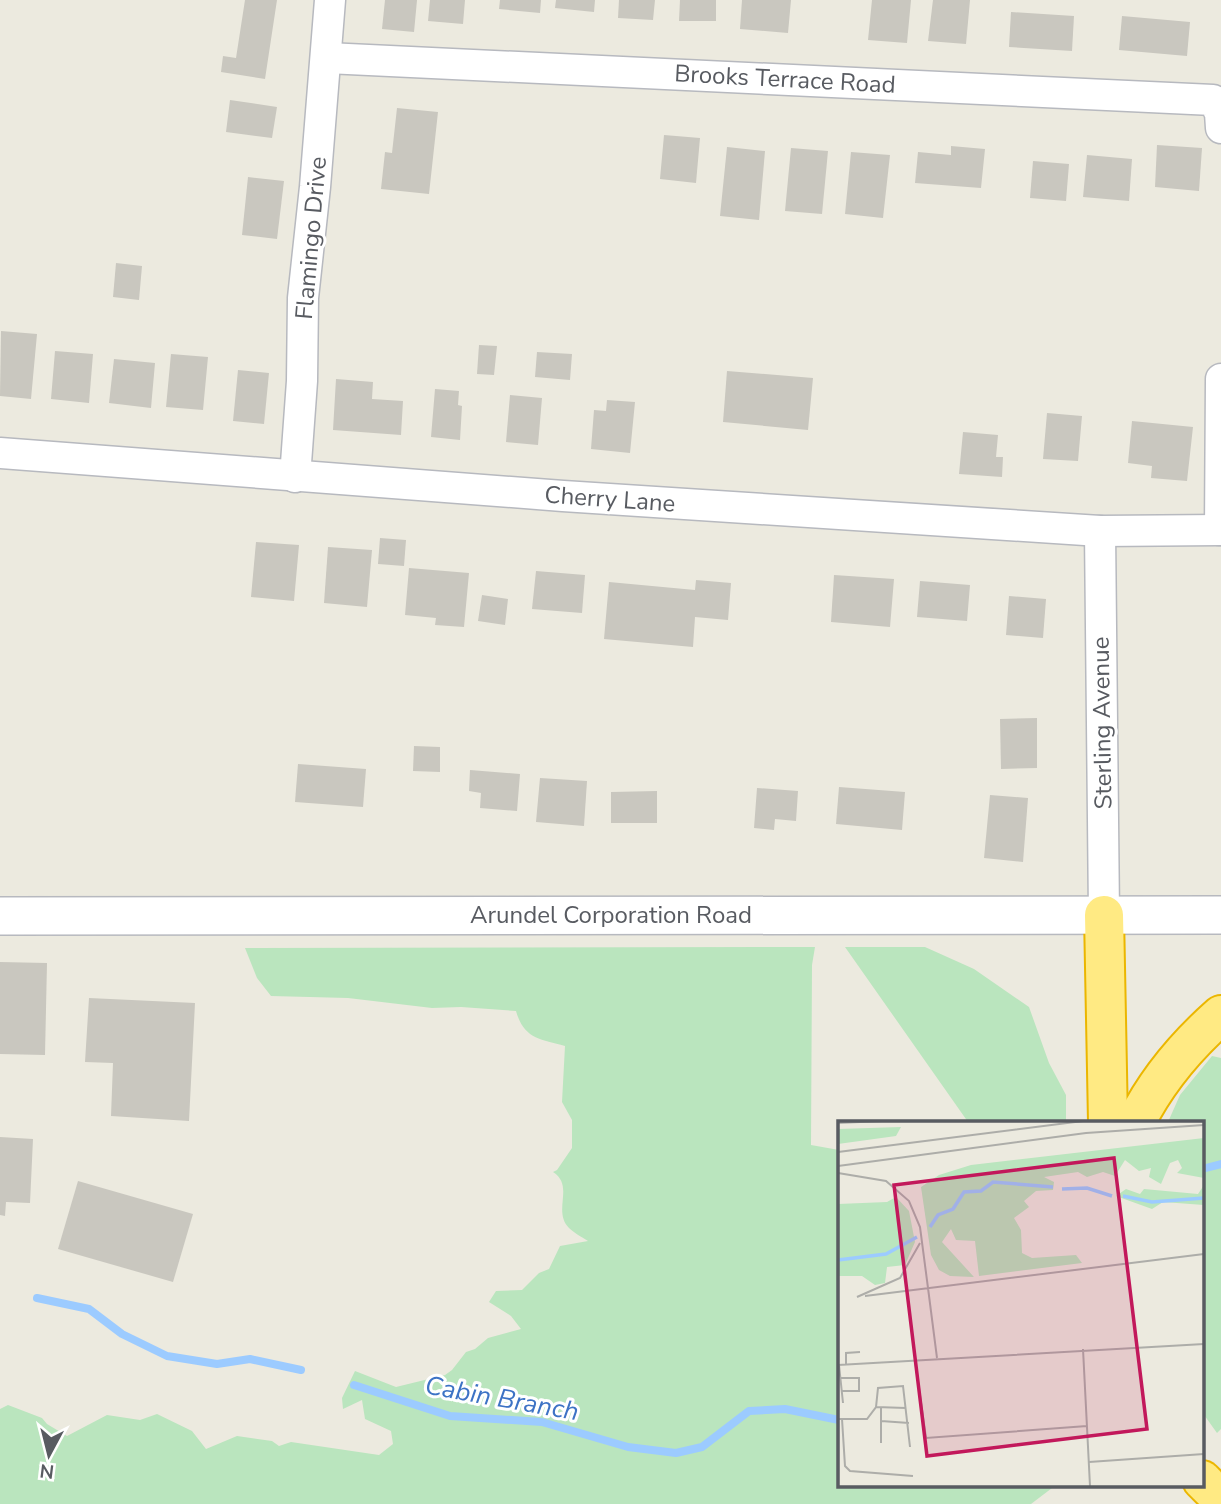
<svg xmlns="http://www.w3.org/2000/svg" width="1221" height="1504" viewBox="0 0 1221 1504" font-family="'Nunito Sans',sans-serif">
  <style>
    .green { fill: #bae5be }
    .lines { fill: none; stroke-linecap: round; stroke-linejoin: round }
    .stream { stroke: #9ccbff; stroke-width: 8 }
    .building { fill: #c9c7bf }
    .minor-casing { stroke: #b7b9bf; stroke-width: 33 }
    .tertiary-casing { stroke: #b7b9bf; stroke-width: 40 }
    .motorway-casing { stroke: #ebb600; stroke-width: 42 }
    .minor { stroke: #fff; stroke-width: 30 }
    .tertiary { stroke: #fff; stroke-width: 37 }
    .motorway { stroke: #ffea83; stroke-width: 38 }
    .labels { text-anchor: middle; stroke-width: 6; stroke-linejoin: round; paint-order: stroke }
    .street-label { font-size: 24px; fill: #585b61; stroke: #fff }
    .water-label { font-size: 26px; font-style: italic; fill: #3d73c5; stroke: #fff }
    .inset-river { fill: none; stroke: #9ccbff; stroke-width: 3.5 }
    .inset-road { fill: none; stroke: #adada9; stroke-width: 2 }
    .view { fill: #c2185b; fill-opacity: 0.15; stroke: #c2185b; stroke-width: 3.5 }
    .inset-edge { fill: none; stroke: #585b61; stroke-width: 3.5 }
  </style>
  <rect width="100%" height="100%" fill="#eceadf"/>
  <g class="green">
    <path d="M815,947L812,965L811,1145L839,1150V1485H1056L1031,1504H0V1409L8,1405L42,1418L47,1424L67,1436L107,1415L140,1420L157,1414L192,1431L206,1449L237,1436L272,1441L279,1446L291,1442L379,1455L393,1444L391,1431L365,1419L362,1400L343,1409L342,1398L355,1371L396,1387L445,1375L452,1370L466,1352L475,1349L488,1338L521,1329L511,1316L489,1302L496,1291L522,1290L539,1273L549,1269L560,1246L588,1241C582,1237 574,1233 569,1228C552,1211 575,1186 553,1172L557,1170L572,1148V1120L562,1102L565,1046C540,1039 524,1039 516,1011L461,1007L432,1008L348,998L271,996L257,978L245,948Z"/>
    <polygon points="845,947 925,947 974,969 1029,1007 1049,1063 1066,1095 1066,1122 968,1122"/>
    <polygon points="1212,1056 1221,1058 1221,1429 1217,1433 1202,1412 1202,1122 1168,1122 1180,1095"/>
  </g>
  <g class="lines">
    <g class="stream">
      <polyline points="1202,1169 1221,1164"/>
      <polyline points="37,1298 89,1309 122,1334 167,1356 217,1364 250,1359 301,1370"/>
      <polyline points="354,1385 450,1416 542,1422 628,1447 676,1453 702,1447 749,1411 785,1409 839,1420"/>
    </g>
  </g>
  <g class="building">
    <polygon points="245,0 277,0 265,79 221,72 223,56 236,58"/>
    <polygon points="385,0 417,0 414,32 382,29"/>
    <polygon points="430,0 465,0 463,24 428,21"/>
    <polygon points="500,0 541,0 540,13 499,9"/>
    <polygon points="556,0 595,0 594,12 555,8"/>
    <polygon points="619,0 655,0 653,20 618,18"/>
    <polygon points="680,0 716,0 716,21 679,21"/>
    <polygon points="742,0 791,0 788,33 740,29"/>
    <polygon points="872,0 911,0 907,43 868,40"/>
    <polygon points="933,0 970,0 966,44 928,41"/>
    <polygon points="1011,12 1074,16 1072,51 1009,47"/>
    <polygon points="1122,16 1190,22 1187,56 1119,50"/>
    <polygon points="230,100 277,107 272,138 226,132"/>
    <polygon points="397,108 438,112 429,194 381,189 385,152 392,153"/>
    <polygon points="664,135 700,138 696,183 660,179"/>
    <polygon points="1157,145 1202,148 1199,191 1155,187"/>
    <polygon points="951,146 985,149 981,188 915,183 918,152 951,155"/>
    <polygon points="727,147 765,151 759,220 720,216"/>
    <polygon points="791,148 828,151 822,214 785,211"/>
    <polygon points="851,152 890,155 883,218 845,214"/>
    <polygon points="1087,155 1132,159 1129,201 1083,197"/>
    <polygon points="1033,161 1069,164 1066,201 1030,198"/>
    <polygon points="248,177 284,181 277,239 242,235"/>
    <polygon points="116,263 142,266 139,300 113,297"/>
    <polygon points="1,331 37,334 31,399 0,396"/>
    <polygon points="479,345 497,346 494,375 477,374"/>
    <polygon points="55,351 93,354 89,403 51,399"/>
    <polygon points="537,352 572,354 570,380 535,377"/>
    <polygon points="171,354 208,357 203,410 166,407"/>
    <polygon points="114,359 155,363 151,408 109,403"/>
    <polygon points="238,370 269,373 264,424 233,421"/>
    <polygon points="727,371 813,378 808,430 723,422"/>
    <polygon points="336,379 373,382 372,399 403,401 401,435 333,430"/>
    <polygon points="435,389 459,391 458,405 462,406 460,440 431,437"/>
    <polygon points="510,395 542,398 538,445 506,442"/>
    <polygon points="607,400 635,402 630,453 591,449 594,410 606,411"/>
    <polygon points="1047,413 1082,416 1078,461 1043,459"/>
    <polygon points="1132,421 1193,427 1187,481 1151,478 1152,466 1128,463"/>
    <polygon points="963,432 998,435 996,457 1003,457 1002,477 959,474"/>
    <polygon points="380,538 406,540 404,566 378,564"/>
    <polygon points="256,542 299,545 294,601 251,597"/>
    <polygon points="328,547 372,550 367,607 324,603"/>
    <polygon points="409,568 469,573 464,627 435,625 436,618 405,615"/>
    <polygon points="536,571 585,575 582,613 532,609"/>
    <polygon points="834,575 894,579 890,627 831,622"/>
    <polygon points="696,580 731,583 728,620 695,617 693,647 604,639 609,582 695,590"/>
    <polygon points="920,581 970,585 967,621 917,617"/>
    <polygon points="482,595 508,599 505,625 478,621"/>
    <polygon points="1009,596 1046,599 1043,638 1006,635"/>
    <polygon points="1037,718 1037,768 1001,769 1000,719"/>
    <polygon points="414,746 440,747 440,772 413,771"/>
    <polygon points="298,764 366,769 363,807 295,802"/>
    <polygon points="470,770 520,774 517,811 480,808 481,793 469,791"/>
    <polygon points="540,778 587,781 584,826 536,822"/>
    <polygon points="839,787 905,792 902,830 836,824"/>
    <polygon points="757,788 798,791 796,821 775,819 774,830 754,828"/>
    <polygon points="657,791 657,823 611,823 611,792"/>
    <polygon points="990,795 1028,798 1023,862 984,858"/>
    <polygon points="0,962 47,963 45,1055 0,1054"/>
    <polygon points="89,998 195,1003 189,1121 111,1116 113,1063 85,1062"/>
    <polygon points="0,1137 33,1139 30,1203 6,1202 5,1216 0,1215"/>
    <polygon points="78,1181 193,1214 173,1282 58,1249"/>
  </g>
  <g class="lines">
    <g class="minor-casing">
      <g id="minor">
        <polyline points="327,58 1213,100 1220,113 1221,128"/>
        <polyline points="0,453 563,496 1100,531 1221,530"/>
        <polyline points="295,477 302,381 303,298 315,187 330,0"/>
        <polyline points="1220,530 1221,379"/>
        <polyline points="1100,531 1104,915"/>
      </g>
    </g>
    <g class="tertiary-casing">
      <polyline id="tertiary" points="0,916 1221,915"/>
    </g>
    <g class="motorway-casing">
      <g id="motorway">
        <polyline points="1104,915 1108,1122"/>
        <path d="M1136,1122C1156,1082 1187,1045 1221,1015"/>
        <polyline points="1202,1480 1221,1499"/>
      </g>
    </g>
    <use href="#minor" class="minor"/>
    <use href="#tertiary" class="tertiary"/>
    <use href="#motorway" class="motorway"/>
  </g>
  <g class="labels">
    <g class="street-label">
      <text transform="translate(785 79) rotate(3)" y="8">Brooks Terrace Road</text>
      <text transform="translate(311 238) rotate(-85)" y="8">Flamingo Drive</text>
      <text transform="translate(610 499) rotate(4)" y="8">Cherry Lane</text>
      <text transform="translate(1102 723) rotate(-91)" y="8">Sterling Avenue</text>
      <text x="611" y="923">Arundel Corporation Road</text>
    </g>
    <g class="water-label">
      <text transform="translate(502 1398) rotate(10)" y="9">Cabin Branch</text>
    </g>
  </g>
  <g transform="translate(838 1121)">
    <rect width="366" height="366" fill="#eceadf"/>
    <path d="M63,6L58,15L0,23V8ZM366,17V57L339,52L344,47L340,39L332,42L323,63L311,56L313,47L301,50L287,39L277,55L265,51L249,56L240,51L206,56L216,61L215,69L198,70L186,80L191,86L176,97L183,109L184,132L194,137L238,134L244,142L141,155L137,120L118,119L113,108L104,121L136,156L112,155L101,149L93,134L83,66L101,54L133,44ZM366,64V84L325,81L314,88L278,75L288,68L302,73L306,68L360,73ZM58,76L71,90L77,121L67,144L49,146L47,162L37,164L24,155H0V83L49,81Z" fill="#bae5be"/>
    <path class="inset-river" d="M224,68L249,67L274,75M285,75L314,81L366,77M92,106L100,94L115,88L126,71L143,70L155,61L215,66M0,139L48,133L79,116"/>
    <path class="inset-road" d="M0,2L44,0M0,31L245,0M0,45L248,12L366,4M0,52L48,60L71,80L82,106L90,167M90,167L99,237M27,175L366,133M19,176L62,157L82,122M245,228L252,365M77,239L88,317L249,305M8,243V232L22,231M0,244L366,223M1,244L5,282M2,257H21V270H4M38,286L68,287M0,298H29L38,286L40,267L65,265L72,326M4,298L7,345L12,350L75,355M43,300L71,302M43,322V286M251,341L366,333"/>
    <path class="view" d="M276,37L309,308L89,335L56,64Z"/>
    <rect width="366" height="366" class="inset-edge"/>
  </g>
  <g transform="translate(49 1455) rotate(187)" stroke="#ffffff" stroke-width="5" paint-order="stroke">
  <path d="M0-5L12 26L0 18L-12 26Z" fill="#585b61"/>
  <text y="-10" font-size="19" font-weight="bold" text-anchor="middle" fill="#585b61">N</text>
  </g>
</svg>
